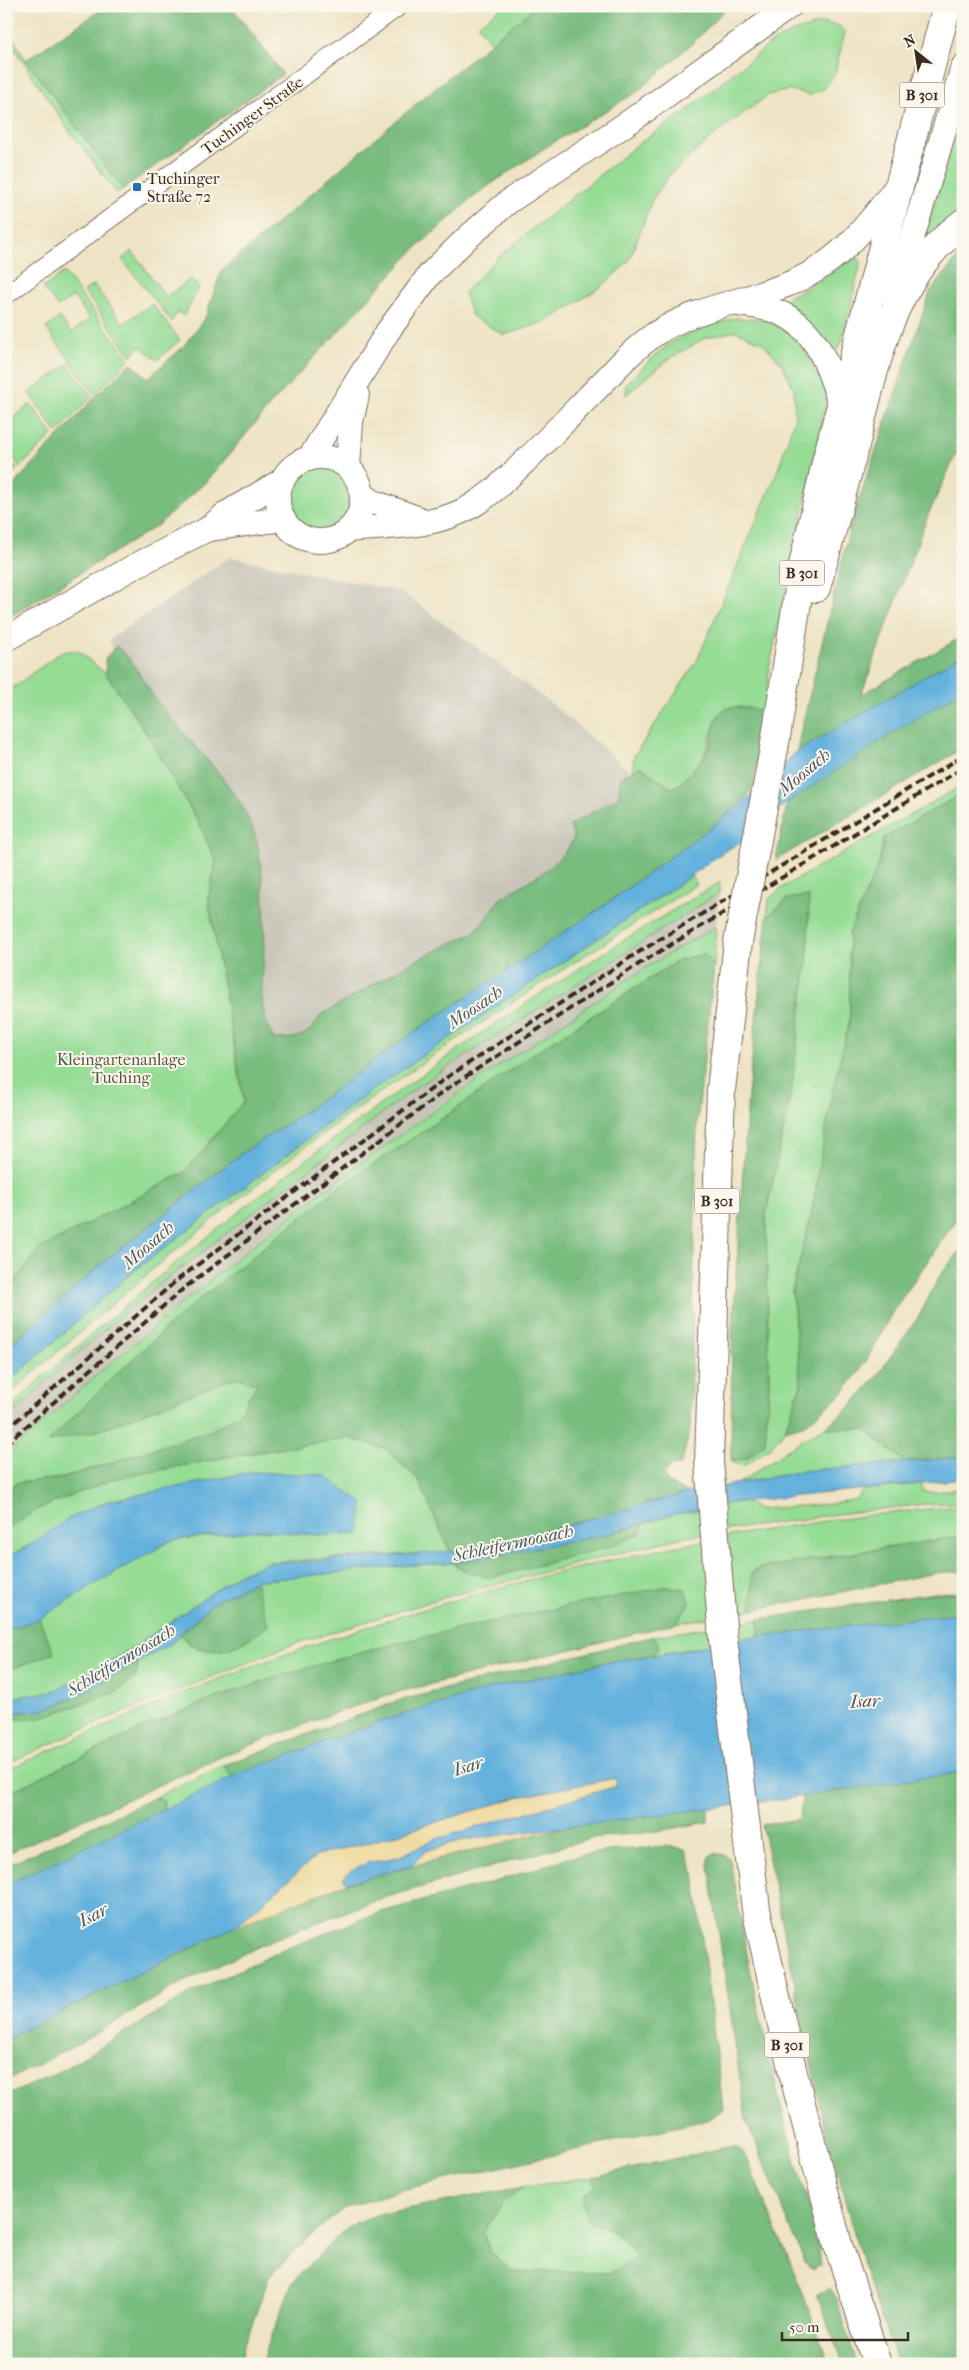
<svg xmlns="http://www.w3.org/2000/svg" width="969" height="2370" viewBox="0 0 969 2370" font-family="'IM FELL French Canon',serif">
  <style>
    .industrial { fill: #c7c5b8 }
    .green { fill: #95dc95; stroke: #68835a }
    .forest { fill: #78bc7e; stroke: #5a734e }
    .sand { fill: #eeda9e; stroke: #94825e }
    .water { fill: #63b1dd; stroke: #4f6e7e }
    .lines { fill: none; stroke-linecap: round; stroke-linejoin: round }
    .street-casing { stroke: #7a6b58; stroke-width: 20 }
    .secondary-casing { stroke: #7a6b58; stroke-width: 26 }
    .primary-casing { stroke: #7a6b58; stroke-width: 30 }
    .street { stroke: #fff; stroke-width: 18 }
    .secondary { stroke: #fff; stroke-width: 24 }
    .primary { stroke: #fff; stroke-width: 28 }
    .rail { stroke: #3b2a1e; stroke-width: 4; stroke-dasharray: 8 4; stroke-linecap: butt }
    .primary-bridge-casing { stroke: #7a6b58; stroke-width: 30; stroke-linecap: butt }
    .primary-bridge { stroke: #fff; stroke-width: 28 }
    .poi-dot { fill: #1f6fb2; stroke: #fbf7ec; stroke-width: 2 }
    .labels { text-anchor: middle; stroke-width: 4; stroke-linejoin: round; paint-order: stroke }
    .shield { fill: #fbf7ec; stroke: #75685c; stroke-width: 1 }
    .shield-label { font-size: 15px; font-weight: bold; fill: #3b2a1e }
    .street-label { font-size: 16px; fill: #3b2a1e; stroke: #fbf7ec }
    .poi-label { font-size: 16px; fill: #3b2a1e; stroke: #fbf7ec; text-anchor: start }
    .park-label { font-size: 16px; fill: #52563c; stroke: #fbf7ec }
    .water-label { font-size: 18px; font-style: italic; fill: #495961; stroke: #fbf7ec }
  </style>
  <rect width="100%" height="100%" fill="#fbf7ec"/>
  <filter id="ink" filterUnits="userSpaceOnUse"><feTurbulence type="fractalNoise" baseFrequency=".02" numOctaves="2"/><feDisplacementMap in="SourceGraphic" scale="10" xChannelSelector="R" yChannelSelector="G"/><feConvolveMatrix kernelMatrix="1 2 1 2 8 2 1 2 1" color-interpolation-filters="sRGB"/></filter>
  <filter id="wash" filterUnits="userSpaceOnUse"><feTurbulence type="fractalNoise" baseFrequency=".0096" numOctaves="4" result="noise"/><feDisplacementMap in="SourceGraphic" scale="20" xChannelSelector="R" yChannelSelector="G"/><feGaussianBlur stdDeviation="1.12" result="paint"/><feColorMatrix in="noise" values="0 0 0 0 0 0 0 0 0 0 0 0 0 0 0 0 0 1.4 0 .05"/><feComposite in="paint" operator="in"/></filter>
  <g filter="url(#wash)">
    <rect width="100%" height="100%" fill="#eee3c4"/>
    <g class="industrial">
      <polygon points="230,557 402,592 548,701 663,799 618,846 270,1068 117,674 110,639"/>
      <polygon points="719,893 716,927 654,964 445,1101 348,1172 150,1327 6,1456 6,1420 80,1351 147,1294 418,1086"/>
    </g>
    <g class="green">
      <polygon points="503,6 536,6 491,43 478,25"/>
      <polygon points="822,23 839,26 845,32 835,72 824,89 810,95 790,90 768,95 717,133 670,174 652,200 629,261 602,286 548,321 504,335 472,316 464,293 494,261 524,236 637,145 685,112 771,43 793,32"/>
      <polygon points="6,27 26,60 123,189 117,193 70,132 13,47 6,36"/>
      <polygon points="963,107 963,207 924,239"/>
      <polygon points="132,251 166,297 191,279 199,288 184,316 178,312 171,321 122,259"/>
      <polygon points="857,257 861,262 841,344 838,349 831,350 785,301 789,296 804,290"/>
      <polygon points="64,272 129,360 95,394 46,328 60,317 71,333 90,319 73,296 58,307 43,288"/>
      <polygon points="94,285 123,324 152,304 180,340 157,360 140,346 131,356 84,291"/>
      <path d="M736,318L767,320L801,340L826,390V405L769,669L764,719L759,710L716,719L704,757L679,786L671,788L640,766L632,771L634,756L697,661L778,470L795,417L794,389L781,363L763,343L736,331L705,338L669,359L626,395V385C665,342 680,333 736,318Z"/>
      <polygon points="68,364 92,396 57,433 29,393"/>
      <polygon points="31,404 53,435 20,467 6,448 6,423"/>
      <polygon points="6,455 17,469 6,479"/>
      <circle cx="318" cy="498" r="32"/>
      <polygon points="77,650 106,674 141,725 200,825 216,862 208,898 244,1101 185,1172 38,1250 6,1294 6,693 61,652"/>
      <polygon points="963,785 963,793 884,838 879,863 849,933 850,1018 832,1094 810,1221 792,1291 801,1385 785,1430 770,1448 743,1466 731,1462 747,1458 765,1443 769,1384 766,1215 792,1085 808,952 808,896 787,899 767,917 769,899 783,887"/>
      <path d="M691,876L697,884C557,973 416,1062 284,1163C188,1237 97,1317 6,1397V1384L130,1274L375,1088Z"/>
      <path d="M720,882L719,893L418,1086L147,1294L80,1351L6,1420V1411C224,1210 464,1033 720,882Z"/>
      <path d="M716,927L714,966L704,954L679,960L527,1058L449,1114L334,1191L185,1311L110,1380L97,1431L236,1377L257,1384L239,1414L212,1430L63,1478L16,1483L6,1491V1456C174,1302 349,1164 539,1039C597,1001 654,959 716,927Z"/>
      <path d="M824,1428L864,1429L905,1462L803,1471L739,1483C768,1465 794,1443 824,1428Z"/>
      <polygon points="349,1438 384,1448 418,1479 450,1552 270,1562 237,1575 135,1647 78,1680 54,1691 6,1699 6,1670 54,1653 39,1619 90,1587 172,1540 259,1530 319,1535 357,1534 252,1472 108,1501 6,1558 6,1531 38,1509 113,1479 232,1456"/>
      <polygon points="921,1484 925,1492 948,1491 963,1487 963,1503 926,1504 838,1514 687,1536 442,1598 291,1645 95,1724 6,1764 6,1720 40,1718 136,1678 138,1662 170,1644 180,1635 190,1644 240,1645 267,1626 255,1581 413,1565 452,1563 466,1571 490,1578 607,1547 640,1534 644,1524 666,1516 731,1503 745,1502 759,1509 831,1504 856,1499 863,1490"/>
      <path d="M963,1506V1536L820,1558L753,1599L752,1610L677,1623L689,1602L685,1590L665,1587C522,1618 376,1642 238,1690C158,1718 82,1757 6,1794V1770C98,1729 194,1686 289,1653C506,1577 734,1524 963,1506Z"/>
      <polygon points="759,1619 759,1637 653,1655 659,1648 650,1637"/>
      <polygon points="224,1765 232,1777 163,1811 164,1802 159,1798 154,1798"/>
      <path d="M593,2177L596,2186L587,2220C610,2230 624,2235 637,2258L610,2273L512,2271L490,2252L483,2233L504,2202L523,2187Z"/>
    </g>
    <g class="forest">
      <polygon points="107,6 231,6 283,74 123,189 26,60"/>
      <polygon points="536,6 728,6 697,39 637,92 546,147 478,193 414,250 272,403 208,480 158,525 6,619 6,493 99,393 131,363 148,378 183,347 206,316 221,271 423,98"/>
      <polygon points="963,251 963,439 928,515 861,695 963,636 963,748 776,860 801,731 851,523 930,292"/>
      <path d="M116,646C135,661 142,681 156,700C191,747 249,792 259,852C264,883 265,916 264,947C263,978 256,1011 274,1039C297,1039 309,1037 321,1015L412,962L473,933L484,921L500,899L548,869L567,850L574,838L570,825L618,798L621,778L640,766L670,788C680,785 684,780 691,772C695,767 700,763 704,757C723,726 702,698 759,710L764,719L753,787L746,797L713,826L598,910L414,1032L310,1108L237,1157L105,1261L6,1348V1294L38,1250L185,1172L244,1101L208,898L216,862L200,825L181,792L141,725L106,674L105,659Z"/>
      <polygon points="963,793 963,1210 893,1311 865,1363 842,1394 806,1424 785,1430 801,1385 792,1291 810,1221 832,1094 850,1018 849,933 879,863 884,838"/>
      <polygon points="809,896 808,952 792,1085 766,1215 769,1384 765,1444 747,1458 731,1462 732,1337 748,1095 767,917 787,899"/>
      <polygon points="704,954 714,966 697,1124 690,1429 681,1465 672,1466 663,1475 669,1483 687,1493 475,1550 450,1552 418,1479 384,1448 349,1438 232,1456 113,1479 38,1509 6,1531 6,1492 16,1483 63,1478 212,1430 239,1414 257,1384 236,1377 97,1431 48,1442 110,1380 185,1311 334,1191 449,1114 527,1058 679,960"/>
      <polygon points="963,1247 963,1457 905,1462 864,1429 824,1428 848,1409 877,1376 919,1316 939,1277"/>
      <polygon points="644,1524 640,1534 607,1547 490,1578 466,1571 452,1563 600,1536"/>
      <polygon points="963,1536 963,1571 935,1573 752,1610 752,1573 759,1568"/>
      <path d="M255,1581L268,1626C238,1647 211,1665 180,1635L214,1602Z"/>
      <path d="M665,1587L685,1589L689,1602L677,1623L387,1695L318,1719L225,1755L6,1854V1794C82,1757 158,1718 238,1690C376,1642 521,1615 665,1587Z"/>
      <polygon points="963,1592 963,1613 759,1637 759,1619 935,1593"/>
      <polygon points="39,1619 54,1653 6,1671 6,1630"/>
      <polygon points="650,1637 657,1640 659,1648 653,1655 603,1663 378,1722 232,1777 224,1765 398,1701"/>
      <polygon points="138,1662 136,1678 114,1693 40,1718 6,1720 6,1714 43,1710 77,1696"/>
      <polygon points="963,1772 963,2364 897,2364 859,2252 822,2116 762,1825 800,1819 802,1795"/>
      <polygon points="154,1798 159,1798 164,1802 163,1811 6,1885 6,1866"/>
      <polygon points="708,1808 708,1822 652,1832 591,1838 380,1899 279,1937 177,1985 82,2042 6,2081 6,2039 236,1926 347,1883 565,1827"/>
      <polygon points="666,1846 685,1849 694,1872 723,2109 710,2119 401,2190 343,2209 309,2237 269,2277 243,2349 241,2364 6,2364 6,2096 55,2074 196,1990 285,1949 381,1912 497,1881 568,1858 607,1851"/>
      <path d="M714,1853L724,1855L730,1859C745,1953 765,2045 789,2137C799,2179 817,2221 821,2265L812,2270L805,2263L746,2120L709,1865V1857Z"/>
      <path d="M727,2147H737L744,2153L802,2291L829,2364H261L293,2281L341,2233L357,2222L379,2214L523,2187L504,2202L483,2233L490,2252L512,2271L610,2273L637,2258C624,2235 610,2230 587,2220L582,2197L596,2186L593,2177Z"/>
      <polygon points="830,2288 835,2295 857,2364 843,2364 817,2294"/>
    </g>
    <g class="sand">
      <polygon points="615,1778 618,1786 433,1840 398,1857 366,1863 343,1878 347,1883 236,1926 317,1855 371,1842 518,1797"/>
      <polygon points="565,1827 410,1866 426,1851 463,1840"/>
    </g>
    <g class="water">
      <polygon points="963,654 963,690 897,730 784,805 740,842 714,858 691,876 375,1088 130,1274 6,1384 8,1347 105,1261 237,1157 310,1108 414,1032 598,910 713,826 755,792 795,753"/>
      <polygon points="963,1457 963,1479 731,1503 666,1516 600,1536 452,1563 413,1565 255,1581 214,1602 170,1644 77,1696 43,1710 6,1714 6,1699 54,1691 78,1680 135,1647 237,1575 270,1562 299,1562 475,1550 687,1493 803,1471"/>
      <polygon points="252,1472 325,1475 364,1504 358,1534 319,1535 259,1530 172,1540 90,1587 39,1619 6,1630 6,1558 32,1544 68,1519 108,1501"/>
      <polygon points="963,1613 963,1772 776,1800 463,1840 426,1851 411,1866 347,1883 343,1878 351,1870 367,1863 398,1857 433,1840 617,1786 615,1778 518,1797 371,1842 317,1855 236,1926 6,2039 6,1885 240,1773 378,1722 495,1687 603,1663 681,1651 735,1639"/>
    </g>
  </g>
  <g filter="url(#ink)">
    <g class="lines">
      <g class="street-casing">
        <polyline id="street" points="6,295 399,6"/>
      </g>
      <g class="secondary-casing">
        <g id="secondary">
          <polyline points="894,299 963,67"/>
          <path d="M733,303C746,306 762,306 775,311C816,325 829,367 840,404"/>
          <circle cx="320" cy="499" r="42"/>
          <polyline points="309,459 388,331 430,274 467,238 508,202 632,120 790,6"/>
          <polyline points="348,468 351,422 357,395"/>
          <polyline points="362,494 373,502 425,521"/>
          <polyline points="208,529 283,519"/>
          <path d="M348,530C388,526 434,528 470,507C488,497 502,483 517,469C547,441 575,410 605,380C620,364 636,347 655,334C695,308 742,302 786,285C836,266 866,228 897,186"/>
          <polyline points="6,639 135,566 208,529 227,513 283,480"/>
        </g>
      </g>
      <g class="primary-casing">
        <g id="primary">
          <path d="M816,588C830,539 843,490 856,441C877,359 891,277 963,223"/>
          <polyline points="775,743 802,570 827,458 947,6"/>
          <polyline points="738,942 721,1090 709,1461 723,1639 756,1909 793,2073 838,2245 877,2364"/>
        </g>
      </g>
      <use href="#street" class="street"/>
      <use href="#secondary" class="secondary"/>
      <use href="#primary" class="primary"/>
      <g class="rail">
        <polyline points="6,1430 176,1281 446,1078 634,955 963,756"/>
        <polyline points="6,1444 183,1289 451,1086 639,964 963,768"/>
      </g>
      <g class="primary-bridge-casing">
        <polyline id="primary-bridge" points="738,942 775,743"/>
      </g>
      <use href="#primary-bridge" class="primary-bridge"/>
    </g>
  </g>
  <rect class="poi-dot" x="132" y="182" width="10" height="10" rx="2.5"/>
  <g class="labels">
    <g class="shield">
      <rect x="899.5" y="82.5" width="45" height="25" rx="4"/>
      <rect x="779.5" y="560.5" width="45" height="25" rx="4"/>
      <rect x="694.5" y="1188.5" width="45" height="25" rx="4"/>
      <rect x="764.5" y="2032.5" width="45" height="25" rx="4"/>
    </g>
    <g class="shield-label">
      <text x="922" y="100">B 301</text>
      <text x="802" y="578">B 301</text>
      <text x="717" y="1206">B 301</text>
      <text x="787" y="2050">B 301</text>
    </g>
    <g class="street-label">
      <text transform="translate(252 115) rotate(-36)" y="6">Tuchinger Straße</text>
    </g>
    <g class="poi-label">
      <text x="147" y="184">Tuchinger<tspan x="147" dy="18">Straße 72</tspan></text>
    </g>
    <g class="park-label">
      <text x="121" y="1065">Kleingartenanlage<tspan x="121" dy="18">Tuching</tspan></text>
    </g>
    <g class="water-label">
      <text transform="translate(804 772) rotate(-40)" y="6">Moosach</text>
      <text transform="translate(475 1007) rotate(-34)" y="6">Moosach</text>
      <text transform="translate(148 1245) rotate(-41)" y="6">Moosach</text>
      <text transform="translate(513 1543) rotate(-12)" y="6">Schleifermoosach</text>
      <text transform="translate(121 1660) rotate(-31)" y="6">Schleifermoosach</text>
      <text transform="translate(865 1701) rotate(-3)" y="6">Isar</text>
      <text transform="translate(468 1766) rotate(-17)" y="6">Isar</text>
      <text transform="translate(93 1915) rotate(-28)" y="6">Isar</text>
    </g>
  </g>
  <rect width="969" height="2370" fill="none" stroke="#fbf7ec" stroke-width="25"/>
  <g transform="translate(916 52) rotate(330)" stroke="#fbf7ec" stroke-width="4" paint-order="stroke">
  <path d="M0-4L9 19L0 12L-9 19Z" fill="#3b2a1e"/>
  <text y="-8" font-size="14" font-weight="bold" text-anchor="middle" fill="#3b2a1e">N</text>
  </g>
  <path d="M782 2332v8h126v-8" fill="none" stroke="#3b2a1e" stroke-width="2.5"/>
  <text x="789" y="2332" font-size="15" fill="#3b2a1e" stroke="#fbf7ec" stroke-width="4" paint-order="stroke">50 m</text>
</svg>
